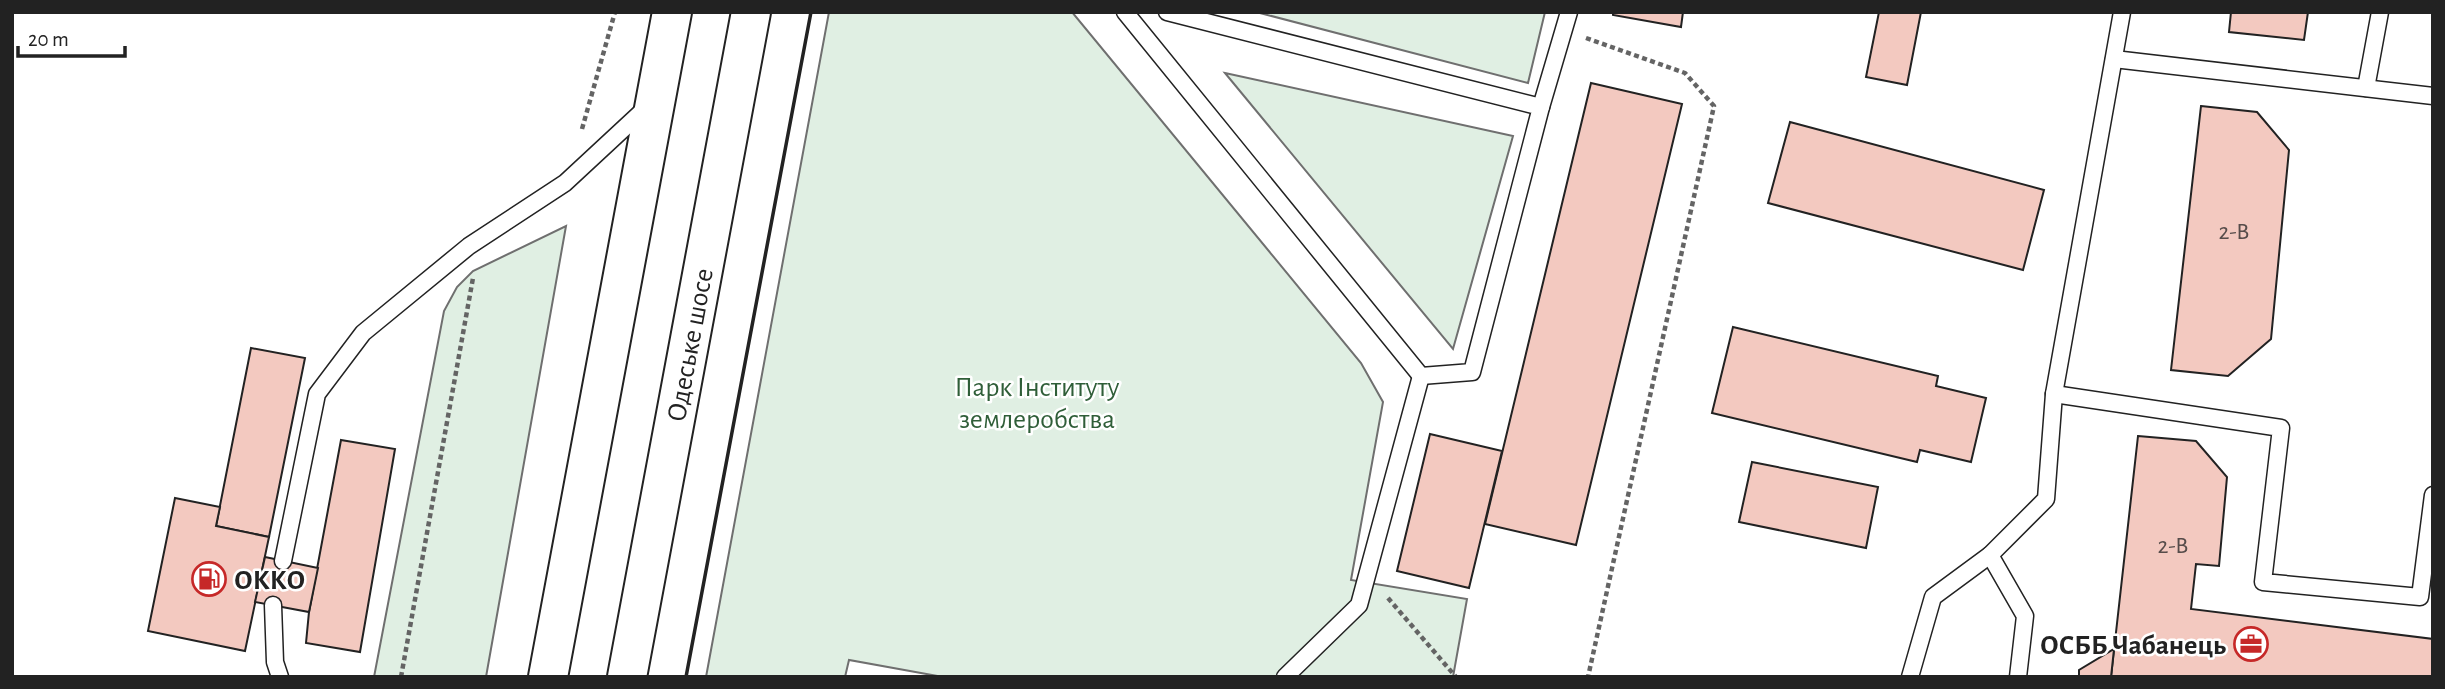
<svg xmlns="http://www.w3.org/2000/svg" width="2445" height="689" viewBox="0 0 2445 689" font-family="'Alegreya Sans',sans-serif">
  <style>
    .green { fill: #e0efe3; stroke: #6f6f6f; stroke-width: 2 }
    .building { fill: #f3c9c0; stroke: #222; stroke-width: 2 }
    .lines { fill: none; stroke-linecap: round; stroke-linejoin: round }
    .lane-casing { stroke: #222; stroke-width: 19 }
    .highway-casing { stroke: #222; stroke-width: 42 }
    .path { stroke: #646464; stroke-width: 4.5; stroke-dasharray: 5 3.5; stroke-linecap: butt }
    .lane { stroke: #fff; stroke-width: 16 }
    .highway { stroke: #fff; stroke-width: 38 }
    .wall { stroke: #222; stroke-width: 3.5 }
    .labels { text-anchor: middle; stroke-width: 5; stroke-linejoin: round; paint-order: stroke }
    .number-label { font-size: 24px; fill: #564c4a }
    .street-label { font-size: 28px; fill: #222; stroke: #fff }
    .park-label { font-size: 28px; fill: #2f5e38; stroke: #fff }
    .poi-label { font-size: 28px; font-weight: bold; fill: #222; stroke: #fff; text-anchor: start }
  </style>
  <rect width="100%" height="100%" fill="#fff"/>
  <g class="green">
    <polygon points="829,12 1072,12 1361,363 1383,402 1351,580 1467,599 1453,677 943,677 849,660 845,677 706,677"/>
    <polygon points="1256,12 1545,12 1528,83"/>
    <polygon points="1225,73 1513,136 1453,349"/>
    <polygon points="566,226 486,677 374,677 444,311 457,287 473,271"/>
  </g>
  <g class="building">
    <polygon points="1613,12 1683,12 1681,27 1613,15"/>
    <polygon points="1879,12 1921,12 1907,85 1866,77"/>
    <polygon points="2231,12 2308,12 2304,40 2229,32"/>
    <polygon points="1591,83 1682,104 1576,545 1485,524"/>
    <polygon points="2201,106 2257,112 2289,150 2271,339 2228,376 2171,370"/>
    <polygon points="1790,122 2044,190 2023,270 1768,203"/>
    <polygon points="1733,327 1938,376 1936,386 1986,398 1971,462 1920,450 1917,462 1712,413"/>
    <polygon points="251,348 305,358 269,537 216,526"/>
    <polygon points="1430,434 1502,451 1469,588 1397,571"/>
    <polygon points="2138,436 2196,441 2227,477 2219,566 2196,564 2191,609 2433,639 2433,677 2111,677"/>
    <polygon points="341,440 395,449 360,652 306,643 309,612"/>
    <polygon points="1752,462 1878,487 1866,548 1739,522"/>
    <polygon points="175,498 220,507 216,526 269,537 245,651 148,631"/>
    <polygon points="265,557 318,568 309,612 255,602"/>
    <polygon points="2114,649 2111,677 2079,677 2079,670"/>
  </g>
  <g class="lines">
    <g class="lane-casing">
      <g id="lane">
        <polyline points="1125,12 1421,376 1472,372 1541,107 1167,12"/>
        <polyline points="2114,59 2433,96"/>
        <polyline points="2366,88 2380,12"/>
        <polyline points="1541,107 1569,12"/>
        <polyline points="2054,394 2281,428 2263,582 2420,597 2433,495"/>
        <polyline points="283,561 317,394 363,333 469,246 565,183 648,106"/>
        <polyline points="273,605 275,662 280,677"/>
        <polyline points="1285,677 1359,605 1421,376"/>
        <polyline points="1910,677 1933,597 1990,555"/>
        <polyline points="2018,677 2025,616 1990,555 2046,499 2054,394 2122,12"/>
      </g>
    </g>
    <g class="highway-casing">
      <g id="highway">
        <polyline points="548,677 672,12"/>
        <path id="s1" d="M627,677L751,12"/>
      </g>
    </g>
    <g class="path">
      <polyline points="1586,38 1685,73 1714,106 1588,677"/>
      <polyline points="582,129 615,12"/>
      <polyline points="1388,598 1456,677"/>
      <polyline points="401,677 473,278"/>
    </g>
    <use href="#lane" class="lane"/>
    <use href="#highway" class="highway"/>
    <polyline class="wall" points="686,677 811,12"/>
  </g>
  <defs>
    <g id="fuel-ring" transform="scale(1.75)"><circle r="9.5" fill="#fff" stroke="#c62828" stroke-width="1.5"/><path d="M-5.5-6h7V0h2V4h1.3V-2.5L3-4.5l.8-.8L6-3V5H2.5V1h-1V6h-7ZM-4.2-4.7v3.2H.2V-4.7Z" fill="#c62828"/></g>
    <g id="office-ring" transform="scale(1.75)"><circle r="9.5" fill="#fff" stroke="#c62828" stroke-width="1.5"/><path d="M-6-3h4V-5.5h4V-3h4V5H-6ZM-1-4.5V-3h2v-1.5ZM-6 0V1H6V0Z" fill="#c62828"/></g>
  </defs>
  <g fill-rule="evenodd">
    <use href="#fuel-ring" x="209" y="579"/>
    <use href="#office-ring" x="2251" y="644"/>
  </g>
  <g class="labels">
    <g class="number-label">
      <text x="2234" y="239">2-В</text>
      <text x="2173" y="553">2-В</text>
    </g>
    <g class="street-label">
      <text dy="10" stroke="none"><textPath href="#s1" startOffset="338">Одеське шосе</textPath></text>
    </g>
    <g class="park-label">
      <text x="1037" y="396">Парк Інституту<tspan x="1037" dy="32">землеробства</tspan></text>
    </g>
    <g class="poi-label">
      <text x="234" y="589">ОККО</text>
      <text x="2226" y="654" text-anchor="end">ОСББ Чабанець</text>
    </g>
  </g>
  <rect width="2445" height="689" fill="none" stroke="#222222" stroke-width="28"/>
  <path d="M18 46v10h107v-10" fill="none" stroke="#222222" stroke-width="3.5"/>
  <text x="28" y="46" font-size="21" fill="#222222" stroke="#ffffff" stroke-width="5" paint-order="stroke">20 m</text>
</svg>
